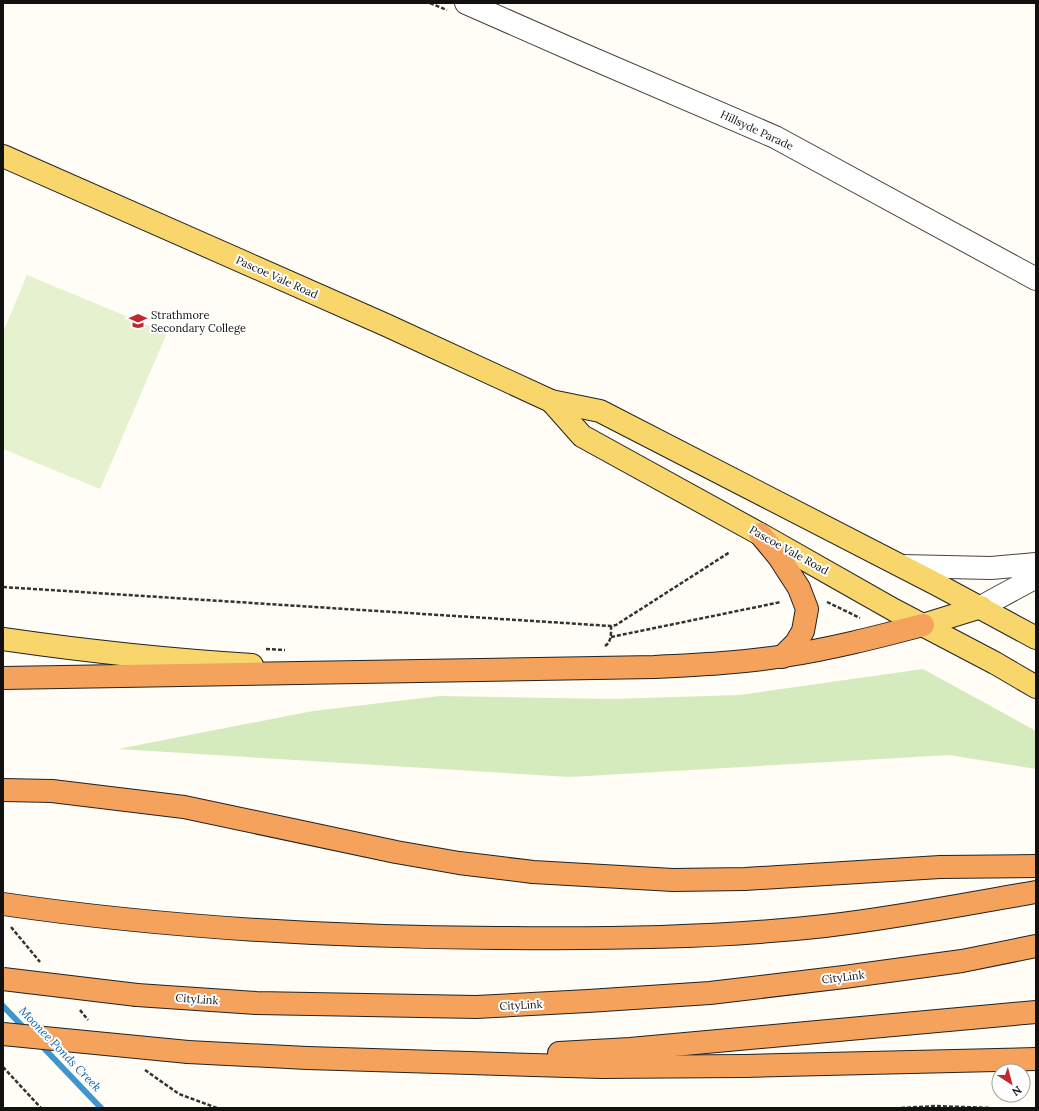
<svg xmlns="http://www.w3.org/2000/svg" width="1039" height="1111" viewBox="0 0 1039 1111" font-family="Lora,serif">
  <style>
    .green { fill: #d5ebbd }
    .pitch { fill: #e6f2cf }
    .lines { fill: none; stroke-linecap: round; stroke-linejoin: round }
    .stream { stroke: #3f96cf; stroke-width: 6 }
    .minor-casing { stroke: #444; stroke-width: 24 }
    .tertiary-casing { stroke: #444; stroke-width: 24 }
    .primary-casing { stroke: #222; stroke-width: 24 }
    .motorway-casing { stroke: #222; stroke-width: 24 }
    .path { stroke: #333; stroke-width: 2.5; stroke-dasharray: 4 2; stroke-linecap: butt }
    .minor { stroke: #fff; stroke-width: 22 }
    .tertiary { stroke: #fff; stroke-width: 22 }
    .primary { stroke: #f9d66b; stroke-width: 22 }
    .motorway { stroke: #f5a25d; stroke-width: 22 }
    .motorway-bridge-casing { stroke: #222; stroke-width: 24; stroke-linecap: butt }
    .motorway-bridge { stroke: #f5a25d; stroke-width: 22 }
    .labels { text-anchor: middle; stroke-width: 4; stroke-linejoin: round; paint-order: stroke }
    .street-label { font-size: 11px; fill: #111; stroke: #fff }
    .poi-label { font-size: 11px; fill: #111; stroke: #fff; text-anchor: start }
    .water-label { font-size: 12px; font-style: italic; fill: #1768a6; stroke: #fff }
  </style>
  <rect width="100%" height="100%" fill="#fffdf5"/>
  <polygon class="green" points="923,669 1036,731 1036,769 949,755 570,777 118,749 313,711 440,696 613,699 740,695"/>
  <polygon class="pitch" points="27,275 167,333 100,489 3,449 3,332"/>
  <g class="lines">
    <g class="stream">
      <polyline points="3,1006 26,1030"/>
      <polyline points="40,1044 101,1108"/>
    </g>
    <g class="minor-casing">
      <polyline id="minor" points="466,3 582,54 775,137 1036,279"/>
    </g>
    <g class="tertiary-casing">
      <g id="tertiary">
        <polyline points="902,566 991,568 1036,564"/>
        <polyline points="981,607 1036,577"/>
      </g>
    </g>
    <g class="primary-casing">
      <g id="primary">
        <polyline points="3,156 386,325 551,401 600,411 938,585 1036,638"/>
        <polyline points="551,401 582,436 760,534 894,610 995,663 1036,687"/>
        <polyline points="923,625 981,607"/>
        <path d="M3,639C86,651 169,660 252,665"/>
      </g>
    </g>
    <g class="motorway-casing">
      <g id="motorway">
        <polyline points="760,534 779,557 799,588 807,609 803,631 796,643 782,657"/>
        <path d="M3,678L654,667C697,665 741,663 784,656C831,649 877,637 923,625"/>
        <polyline points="3,790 52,791 184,807 396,852 459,863 533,872 673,880 745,879 940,867 1036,866"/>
        <path d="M3,904C167,928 331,937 497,938C606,939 716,938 825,926C896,918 966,904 1036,892"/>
        <polyline points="137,995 256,1003 476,1007 588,1001 710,993 844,977 962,961 1036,946"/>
        <polyline points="188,1052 307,1058 601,1067 745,1066 1036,1059"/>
        <polyline points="559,1053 630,1049 1036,1012"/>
      </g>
    </g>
    <g class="path">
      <polyline points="430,3 447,10"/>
      <polyline points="3,587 611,626 616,625 730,552"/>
      <polyline points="827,602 860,618"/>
      <polyline points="611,637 781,602"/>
      <path d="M605,646C612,641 611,633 611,626"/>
      <polyline points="266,649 285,650"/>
      <polyline points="11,927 40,962"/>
      <polyline points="80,1010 88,1020"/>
      <polyline points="3,1067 41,1108"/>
      <polyline points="145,1070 179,1094 217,1108"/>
      <polyline points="901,1108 936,1106 990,1108"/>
    </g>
    <use href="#minor" class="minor"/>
    <use href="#tertiary" class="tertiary"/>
    <use href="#primary" class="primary"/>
    <use href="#motorway" class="motorway"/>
    <g class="motorway-bridge-casing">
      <g id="motorway-bridge">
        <polyline points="3,979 137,995"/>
        <polyline points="3,1034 188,1052"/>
      </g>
    </g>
    <use href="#motorway-bridge" class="motorway-bridge"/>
  </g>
  <defs>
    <g id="school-bare" transform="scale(1.38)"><path d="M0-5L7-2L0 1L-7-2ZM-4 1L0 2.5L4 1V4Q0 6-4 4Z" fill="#c4262e" stroke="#fff" stroke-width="2.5" paint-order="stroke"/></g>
  </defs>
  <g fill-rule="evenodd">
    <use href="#school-bare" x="138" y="321"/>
  </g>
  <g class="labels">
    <g class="street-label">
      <text transform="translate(757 130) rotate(25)" y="4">Hillsyde Parade</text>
      <text transform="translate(277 277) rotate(24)" y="4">Pascoe Vale Road</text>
      <text transform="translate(789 550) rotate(29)" y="4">Pascoe Vale Road</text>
      <text transform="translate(843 977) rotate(-7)" y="4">CityLink</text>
      <text transform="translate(197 999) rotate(4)" y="4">CityLink</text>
      <text transform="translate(521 1005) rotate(-3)" y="4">CityLink</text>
    </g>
    <g class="poi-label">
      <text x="151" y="319">Strathmore<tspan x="151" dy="13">Secondary College</tspan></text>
    </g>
    <g class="water-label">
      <text transform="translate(60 1049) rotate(46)" y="4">Moonee Ponds Creek</text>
    </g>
  </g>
  <rect width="1039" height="1111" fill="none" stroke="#111111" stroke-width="8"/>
  <g transform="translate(1011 1083) rotate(144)"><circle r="19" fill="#ffffff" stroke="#a0a0a0"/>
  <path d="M0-3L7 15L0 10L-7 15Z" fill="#c4262e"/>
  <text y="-6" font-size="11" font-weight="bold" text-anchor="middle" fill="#111111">N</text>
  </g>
</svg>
